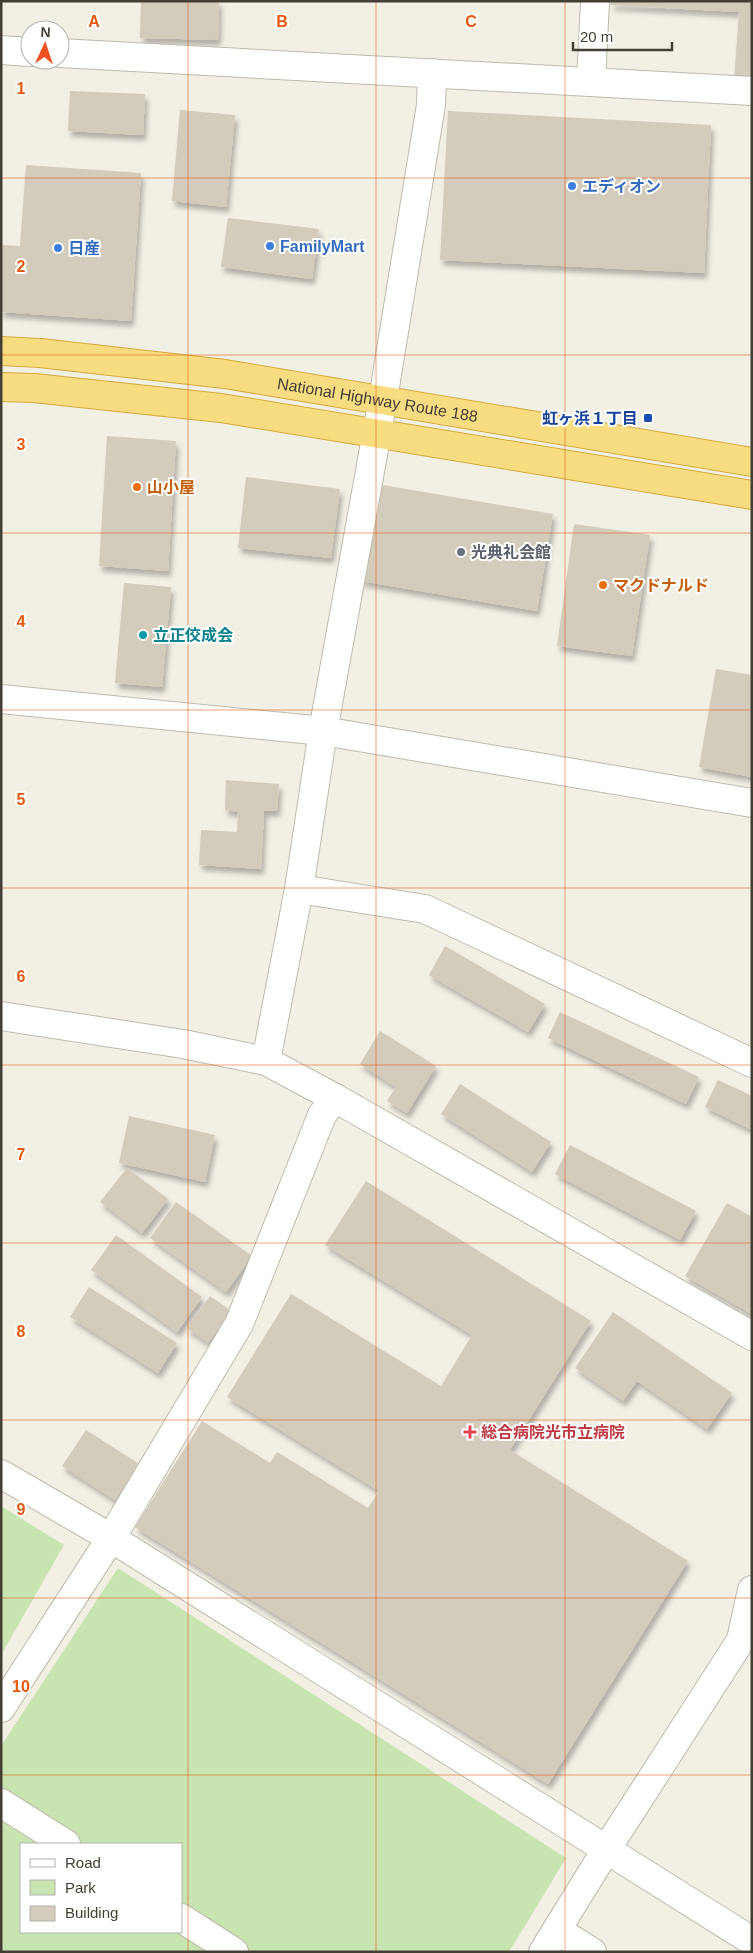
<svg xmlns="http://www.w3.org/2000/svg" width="753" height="1953" viewBox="0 0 753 1953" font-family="Helvetica,'Noto Sans JP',sans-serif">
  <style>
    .green { fill: #c8e4b0; fill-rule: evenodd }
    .building { fill: #d3cbbb; filter: url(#shadow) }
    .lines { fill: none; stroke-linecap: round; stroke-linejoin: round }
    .minor-casing { stroke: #bfbaab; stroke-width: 30 }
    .tertiary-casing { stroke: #bfbaab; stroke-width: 30 }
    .trunk-casing { stroke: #d5aa3c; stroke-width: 30 }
    .minor { stroke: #fff; stroke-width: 28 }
    .tertiary { stroke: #fff; stroke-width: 28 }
    .trunk { stroke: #f8dc82; stroke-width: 28 }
    .grid { fill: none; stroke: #e8590c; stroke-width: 1; stroke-opacity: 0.55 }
    .shop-dot { fill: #3f7fe0; stroke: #fff; stroke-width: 2 }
    .transit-dot { fill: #1a4fb4; stroke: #fff; stroke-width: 2 }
    .food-dot { fill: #e8710a; stroke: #fff; stroke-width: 2 }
    .worship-dot { fill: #6b7280; stroke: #fff; stroke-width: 2 }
    .culture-dot { fill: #0f9aa8; stroke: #fff; stroke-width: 2 }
    .health-dot { fill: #e0444e; stroke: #fff; stroke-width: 2 }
    .labels { text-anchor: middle; stroke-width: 4; stroke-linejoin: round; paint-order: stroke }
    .shop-label { font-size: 16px; font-weight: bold; fill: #366cbe; stroke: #fff; text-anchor: start }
    .street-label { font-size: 16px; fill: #443f35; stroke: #fff }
    .transit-label { font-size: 16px; font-weight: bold; fill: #164399; stroke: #fff; text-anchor: end }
    .food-label { font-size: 16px; font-weight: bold; fill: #c56008; stroke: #fff; text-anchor: start }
    .worship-label { font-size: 16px; font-weight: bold; fill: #5b616d; stroke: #fff; text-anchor: start }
    .culture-label { font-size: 16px; font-weight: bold; fill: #0d838f; stroke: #fff; text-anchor: start }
    .health-label { font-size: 16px; font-weight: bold; fill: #be3a42; stroke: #fff; text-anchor: start }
    .grid-label { font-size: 16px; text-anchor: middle; font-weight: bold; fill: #e8590c; stroke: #fff; stroke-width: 4; stroke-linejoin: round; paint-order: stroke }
  </style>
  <defs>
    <filter id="shadow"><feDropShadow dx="3" dy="5.5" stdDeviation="2.5" flood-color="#0004"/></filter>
  </defs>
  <rect width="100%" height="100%" fill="#f2efe5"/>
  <g class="green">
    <polygon points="1,1506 64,1545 1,1655"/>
    <path d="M118,1568L566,1858L509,1952H1V1746ZM21,1844H181V1932H21Z"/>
  </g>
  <g class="building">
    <polygon points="141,1 219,1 218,40 140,38"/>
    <polygon points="612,1 752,1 752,82 734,80 739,12 610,5"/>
    <polygon points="70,91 145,94 143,135 68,131"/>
    <polygon points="180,110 235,115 226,207 172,201"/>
    <polygon points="448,111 711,125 704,273 440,260"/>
    <polygon points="26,165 141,173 131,321 1,312 1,245 20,246"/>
    <polygon points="228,218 319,229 312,279 221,267"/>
    <polygon points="107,436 176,441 168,571 99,566"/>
    <polygon points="246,477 340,489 331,558 238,548"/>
    <polygon points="377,484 553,514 537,611 361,581"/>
    <polygon points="574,524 650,535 632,656 557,646"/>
    <polygon points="124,583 171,587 162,687 115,683"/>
    <polygon points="716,669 752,675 752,777 699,767"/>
    <polygon points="226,780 279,784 277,811 264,811 261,869 199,865 201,830 237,832 238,812 225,810"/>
    <polygon points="445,946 545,1004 528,1032 429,975"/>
    <polygon points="560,1012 699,1077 686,1104 548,1038"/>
    <polygon points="380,1031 436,1066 407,1113 387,1101 396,1087 360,1064"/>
    <polygon points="718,1080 752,1096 752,1130 705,1107"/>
    <polygon points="460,1084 551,1142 532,1172 441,1114"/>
    <polygon points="129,1116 215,1135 205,1182 119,1163"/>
    <polygon points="570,1145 696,1211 680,1240 555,1174"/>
    <polygon points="127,1168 168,1199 142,1233 100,1202"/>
    <polygon points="366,1181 591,1321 510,1450 688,1561 548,1784 135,1527 202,1421 270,1463 277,1452 368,1508 379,1491 227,1397 291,1294 441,1386 472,1335 325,1245"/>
    <polygon points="176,1202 252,1256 226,1292 150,1238"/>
    <polygon points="727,1203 752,1217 752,1314 685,1276"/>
    <polygon points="116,1235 202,1297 177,1332 91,1270"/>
    <polygon points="89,1287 177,1343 158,1373 70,1317"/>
    <polygon points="210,1296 231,1311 208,1343 187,1328"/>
    <polygon points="613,1312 732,1393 707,1429 637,1381 623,1401 575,1368"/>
    <polygon points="86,1430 139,1464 115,1500 62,1466"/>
  </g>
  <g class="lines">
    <g class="minor-casing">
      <g id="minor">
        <polyline points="591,82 595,1"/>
        <polyline points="299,889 425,909 752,1063"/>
        <polyline points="266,1061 299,889 323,731 383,399 431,105 432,73"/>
        <polyline points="1,1474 111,1538 752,1941"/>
        <polyline points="1,1708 111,1538 239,1324 322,1115 335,1098"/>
        <polyline points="1,1803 66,1844"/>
        <polyline points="181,1918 234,1952"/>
        <polyline points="557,1930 592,1952"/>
      </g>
    </g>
    <g class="tertiary-casing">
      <g id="tertiary">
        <polyline points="1,50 30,52"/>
        <polyline points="60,53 752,91"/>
        <polyline points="1,699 323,731 752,803"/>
        <polyline points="1,1016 183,1044 266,1061 335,1098 752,1336"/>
        <polyline points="543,1952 606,1850 741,1640 752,1590"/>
      </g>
    </g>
    <g class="trunk-casing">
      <g id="trunk">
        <path id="s1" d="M1,351L40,353L225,374L752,462"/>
        <polyline points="1,387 34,388 221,408 752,495"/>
      </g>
    </g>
    <use href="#minor" class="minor"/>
    <use href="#tertiary" class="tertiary"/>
    <use href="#trunk" class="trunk"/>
  </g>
  <path class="grid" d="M188,1V1952M376,1V1952M565,1V1952M1,178H752M1,355H752M1,533H752M1,710H752M1,888H752M1,1065H752M1,1243H752M1,1420H752M1,1598H752M1,1775H752"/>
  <g class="shop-dot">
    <circle cx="572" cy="186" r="5"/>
    <circle cx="270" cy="246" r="5"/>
    <circle cx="58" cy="248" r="5"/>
  </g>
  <rect class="transit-dot" x="643" y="413" width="10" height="10" rx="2.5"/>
  <g class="food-dot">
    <circle cx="137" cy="487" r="5"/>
    <circle cx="603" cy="585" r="5"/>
  </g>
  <circle class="worship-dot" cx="461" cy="552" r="5"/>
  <circle class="culture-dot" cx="143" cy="635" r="5"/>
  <path class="health-dot" d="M467.5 1424.5h5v5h5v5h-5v5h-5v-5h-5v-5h5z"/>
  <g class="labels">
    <g class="shop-label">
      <text x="582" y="192">エディオン</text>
      <text x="280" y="252">FamilyMart</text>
      <text x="68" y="254">日産</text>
    </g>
    <g class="street-label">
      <text dy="6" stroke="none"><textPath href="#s1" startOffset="380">National Highway Route 188</textPath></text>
    </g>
    <g class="transit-label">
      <text x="638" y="424">虹ヶ浜１丁目</text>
    </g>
    <g class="food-label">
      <text x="147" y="493">山小屋</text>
      <text x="613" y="591">マクドナルド</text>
    </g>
    <g class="worship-label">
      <text x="471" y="558">光典礼会館</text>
    </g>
    <g class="culture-label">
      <text x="153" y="641">立正佼成会</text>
    </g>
    <g class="health-label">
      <text x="481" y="1438">総合病院光市立病院</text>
    </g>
  </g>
  <g class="grid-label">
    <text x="94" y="27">A</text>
    <text x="282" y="27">B</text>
    <text x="471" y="27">C</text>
    <text x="21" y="94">1</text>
    <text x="21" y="272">2</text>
    <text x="21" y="450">3</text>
    <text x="21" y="627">4</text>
    <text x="21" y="805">5</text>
    <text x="21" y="982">6</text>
    <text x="21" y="1160">7</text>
    <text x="21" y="1337">8</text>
    <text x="21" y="1515">9</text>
    <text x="21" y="1692">10</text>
  </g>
  <rect width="753" height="1953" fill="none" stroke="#443f35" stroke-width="5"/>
  <rect x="20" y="1843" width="162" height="90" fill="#ffffff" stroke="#b4b2ae"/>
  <rect x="30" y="1859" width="25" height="8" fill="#ffffff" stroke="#b4b2ae"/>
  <text x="65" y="1868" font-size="15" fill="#443f35">Road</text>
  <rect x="30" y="1880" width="25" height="15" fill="#c8e4b0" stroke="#b4b2ae"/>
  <text x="65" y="1893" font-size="15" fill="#443f35">Park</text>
  <rect x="30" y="1906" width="25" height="15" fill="#d3cbbb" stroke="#b4b2ae"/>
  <text x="65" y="1918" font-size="15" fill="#443f35">Building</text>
  <g transform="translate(45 45) rotate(3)"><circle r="24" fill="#ffffff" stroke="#b4b2ae"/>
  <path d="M0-4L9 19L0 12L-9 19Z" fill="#ef501f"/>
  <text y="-8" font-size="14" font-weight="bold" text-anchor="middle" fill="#443f35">N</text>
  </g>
  <path d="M573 42v8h99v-8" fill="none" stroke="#443f35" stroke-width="2.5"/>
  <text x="580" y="42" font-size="15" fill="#443f35" stroke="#ffffff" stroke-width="4" paint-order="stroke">20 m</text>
</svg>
